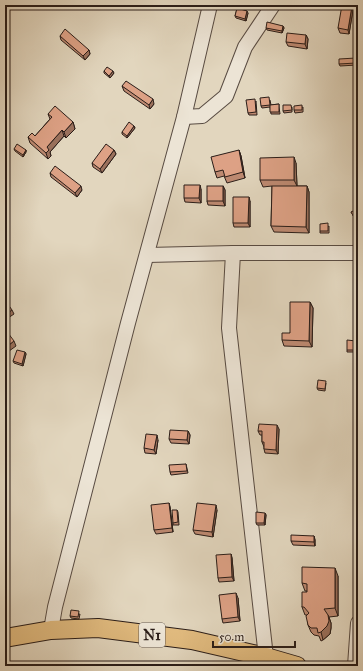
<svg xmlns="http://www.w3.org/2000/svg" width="363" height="671" viewBox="0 0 363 671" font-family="'IM FELL Great Primer',serif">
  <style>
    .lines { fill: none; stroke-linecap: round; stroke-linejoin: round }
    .minor-casing { stroke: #584b42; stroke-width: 16 }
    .major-casing { stroke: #2a1d18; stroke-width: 20 }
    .minor { stroke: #ece4d5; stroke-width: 14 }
    .major { stroke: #e1bb7f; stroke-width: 18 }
    .wall { fill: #be8a72; stroke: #2a1d18 }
    .shaded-wall { fill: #9b715d; stroke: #2a1d18 }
    .building { fill: #dda185; stroke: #2a1d18 }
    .labels { text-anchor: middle; stroke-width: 3.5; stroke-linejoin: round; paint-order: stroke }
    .shield { fill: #ece4d5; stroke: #645951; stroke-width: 1 }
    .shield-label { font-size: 14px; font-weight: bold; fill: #2a1d18 }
  </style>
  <rect width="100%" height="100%" fill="#e2d6be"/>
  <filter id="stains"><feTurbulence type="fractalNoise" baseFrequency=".005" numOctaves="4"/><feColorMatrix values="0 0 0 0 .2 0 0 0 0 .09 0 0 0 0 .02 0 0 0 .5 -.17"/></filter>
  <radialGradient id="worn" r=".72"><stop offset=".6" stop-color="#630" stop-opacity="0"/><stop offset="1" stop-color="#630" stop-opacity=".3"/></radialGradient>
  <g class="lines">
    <g class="minor-casing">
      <g id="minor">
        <polyline points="184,117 202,116 226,96 245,47 273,5"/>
        <polyline points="233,253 229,328 266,657"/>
        <polyline points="147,255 233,253 358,253"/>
        <polyline points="51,630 55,607 128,323 184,117 210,5"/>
        <polyline points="355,666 358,623"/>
      </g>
    </g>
    <g class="major-casing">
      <polyline id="major" points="5,638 51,630 98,628 192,640 266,657 297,666"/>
    </g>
    <use href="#minor" class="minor"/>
    <use href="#major" class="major"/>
  </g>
  <g class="wall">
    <polygon points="248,5 247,10 241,9 248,13 246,21 236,18 235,16 237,9 236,9 235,7"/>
    <polygon points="353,10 349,34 340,33 338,28"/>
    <polygon points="283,26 284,28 282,33 267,30 266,28"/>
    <polygon points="306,35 308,39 307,49 288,46 286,42"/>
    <polygon points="60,36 89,50 90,54 85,60 61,40"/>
    <polygon points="356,58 357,65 340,66 339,64"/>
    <polygon points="104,71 114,73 110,78 104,73"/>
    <polygon points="122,86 154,104 150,109 124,91"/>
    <polygon points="270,100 271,105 279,104 279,107 280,114 271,114 270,107 262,108 261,106"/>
    <polygon points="256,101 257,115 249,115 248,113"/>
    <polygon points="292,107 292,112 284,113 283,111"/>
    <polygon points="303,107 303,112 295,113 294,110"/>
    <polygon points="48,114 73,122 75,129 66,138 64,136 50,152 51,156 48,159 30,143 28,137 35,136 50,119"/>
    <polygon points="134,126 135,128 127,138 122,134 122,132"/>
    <polygon points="14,149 26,150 26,152 23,157 15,151"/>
    <polygon points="114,150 116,154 102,173 93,167 92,163"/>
    <polygon points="239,150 241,156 245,178 227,183 224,176 217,178 215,172"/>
    <polygon points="296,163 297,186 307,186 309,192 309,233 274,232 271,226 272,186 263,187 260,180"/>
    <polygon points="50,173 82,190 77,197 51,177"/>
    <polygon points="223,186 225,190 225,206 208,205 207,201"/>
    <polygon points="201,189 201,203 185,202 184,198"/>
    <polygon points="250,201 250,227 234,227 233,223"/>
    <polygon points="358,209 358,218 355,219 351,212"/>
    <polygon points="329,226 329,233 320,233 320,231"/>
    <polygon points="310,302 313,308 312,347 284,346 282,340 290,333"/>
    <polygon points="356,341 357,343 356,352 347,352 347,350"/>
    <polygon points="25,352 26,354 23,366 14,363 13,361"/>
    <polygon points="326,383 325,391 318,390 317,388"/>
    <polygon points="279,429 278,454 265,453 264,449 264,447 262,442 262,435 260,435 258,431"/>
    <polygon points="188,431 190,435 189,444 171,443 169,439"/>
    <polygon points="158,440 156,454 145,453 144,448"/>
    <polygon points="186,464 188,473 171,475 170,472"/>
    <polygon points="169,503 170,507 173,532 156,534 154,530"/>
    <polygon points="177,510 178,512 179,525 173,525 173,523"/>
    <polygon points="217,510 213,537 195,534 193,530"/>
    <polygon points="265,513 266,515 265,525 257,525 256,523"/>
    <polygon points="314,536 315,540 315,546 293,545 291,541"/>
    <polygon points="231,554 232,558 234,581 219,582 218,578"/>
    <polygon points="338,576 338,616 329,617 331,623 331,628 330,634 323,640 321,641 319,636 314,635 311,632 308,625 307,615 305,615 302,607 307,592 307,591 305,591 302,583"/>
    <polygon points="238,598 240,621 223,623 222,619"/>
    <polygon points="80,614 79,619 71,618 70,616"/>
  </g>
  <g class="shaded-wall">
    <polygon points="352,6 353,10 349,34 348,30"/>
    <polygon points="247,11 248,13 246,21 245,19"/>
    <polygon points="283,26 284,28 282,33 282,31"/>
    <polygon points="306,35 308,39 307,49 305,44"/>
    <polygon points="89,50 90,54 85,60 83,56"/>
    <polygon points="113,71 114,73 110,78 109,76"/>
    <polygon points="153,99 154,104 150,109 149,105"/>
    <polygon points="73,122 75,129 66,138 64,132"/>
    <polygon points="134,126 135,128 127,138 127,136"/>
    <polygon points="62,130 64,136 50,152 51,156 48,159 46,153 47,147"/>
    <polygon points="26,150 26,152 23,157 23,155"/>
    <polygon points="114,150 116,154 102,173 100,169"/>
    <polygon points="239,150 241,156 245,178 243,172"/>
    <polygon points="294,157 296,163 297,186 294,180"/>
    <polygon points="200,185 201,189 201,203 199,198"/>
    <polygon points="81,186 82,190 77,197 75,193"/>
    <polygon points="223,186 225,190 225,206 223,201"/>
    <polygon points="307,186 309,192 309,233 306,227"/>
    <polygon points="249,197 250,201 250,227 248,223"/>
    <polygon points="310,302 313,308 312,347 309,341"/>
    <polygon points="12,310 14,314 5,320 5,315"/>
    <polygon points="14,341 16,346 5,354 5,348"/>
    <polygon points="25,352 26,354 23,366 22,364"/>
    <polygon points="7,358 9,362 5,366 5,360"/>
    <polygon points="277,425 279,429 278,454 276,450"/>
    <polygon points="188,431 190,435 189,444 187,440"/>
    <polygon points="157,435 158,440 156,454 154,450"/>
    <polygon points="169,503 170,507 173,532 172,528"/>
    <polygon points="216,505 217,510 213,537 212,532"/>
    <polygon points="265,513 266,515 265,525 264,523"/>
    <polygon points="314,536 315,540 315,546 314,542"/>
    <polygon points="231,554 232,558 234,581 232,577"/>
    <polygon points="335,568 338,576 338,616 335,608"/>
    <polygon points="236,593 238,598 240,621 238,617"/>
    <polygon points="328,615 331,623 331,628 330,634 323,640 321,632"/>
  </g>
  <g class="building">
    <polygon points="235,5 247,5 247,8 235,7"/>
    <polygon points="342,5 352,6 348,30 338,28"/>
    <polygon points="237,8 247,11 245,19 235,16"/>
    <polygon points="267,22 283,26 282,31 266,28"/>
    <polygon points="65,29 89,50 83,56 60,36"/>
    <polygon points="287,33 306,35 305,44 286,42"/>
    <polygon points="356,58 356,63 339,64 339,59"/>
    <polygon points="107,67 113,71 109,76 104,71"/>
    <polygon points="126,81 153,99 149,105 122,86"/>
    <polygon points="269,97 270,105 261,106 260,98"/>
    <polygon points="255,99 256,112 248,113 246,100"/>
    <polygon points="279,104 279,112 270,112 270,105"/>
    <polygon points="283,105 291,105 292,110 283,111"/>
    <polygon points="302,105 302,110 294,110 294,106"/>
    <polygon points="55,106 73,122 64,132 62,130 47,147 49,150 46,153 28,137 32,133 35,136 52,117 48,114"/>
    <polygon points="129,122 134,126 127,136 122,132"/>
    <polygon points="17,144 26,150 23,155 14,149"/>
    <polygon points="106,144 114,150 100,169 92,163"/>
    <polygon points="239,150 243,172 225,177 223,170 215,172 211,157"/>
    <polygon points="294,157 294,180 260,180 260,158"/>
    <polygon points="55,166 81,186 75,193 50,173"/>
    <polygon points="184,185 200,185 199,198 184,198"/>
    <rect x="207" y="186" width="16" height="15"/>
    <polygon points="272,186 307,186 306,227 271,226"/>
    <polygon points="233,197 249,197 248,223 233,223"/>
    <polygon points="358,209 358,215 354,217 351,212"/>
    <polygon points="328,223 328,231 320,231 320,224"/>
    <polygon points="5,300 12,310 5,315"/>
    <polygon points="290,302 310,302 309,341 282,340 282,333 290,333"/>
    <polygon points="8,333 14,341 5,348 5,336"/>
    <polygon points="347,340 356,341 356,350 347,350"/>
    <polygon points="17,350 25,352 22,364 13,361"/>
    <polygon points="5,355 7,358 5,360"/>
    <polygon points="318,380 326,381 325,389 317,388"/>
    <polygon points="259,424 277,425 276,450 264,449 264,442 262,442 262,431 258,431"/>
    <polygon points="170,430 188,431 187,440 169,439"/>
    <polygon points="146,434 157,435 154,450 144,448"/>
    <polygon points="186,464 187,471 170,472 169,465"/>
    <polygon points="169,503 172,528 154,530 151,505"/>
    <polygon points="197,503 216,505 212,532 193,530"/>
    <polygon points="172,510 177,510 178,522 173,523"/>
    <polygon points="256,512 265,513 264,523 256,523"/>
    <polygon points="291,535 314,536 314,542 291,541"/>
    <polygon points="231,554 232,577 218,578 216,555"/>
    <polygon points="302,567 335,568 335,608 324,609 328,615 329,621 327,626 321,632 318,633 317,628 311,628 308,625 306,616 309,613 304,607 302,607 302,592 307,592 307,584 302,583"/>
    <polygon points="236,593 238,617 222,619 219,595"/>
    <polygon points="71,610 79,611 78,617 70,616"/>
  </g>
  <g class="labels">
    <rect class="shield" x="139" y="623" width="26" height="24" rx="3"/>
    <g class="shield-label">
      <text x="152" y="640">N1</text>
    </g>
  </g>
  <rect width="363" height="671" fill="none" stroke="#e2d6be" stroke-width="20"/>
  <rect x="6" y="6" width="351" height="659" fill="none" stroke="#2a1d18" stroke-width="2"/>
  <rect x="10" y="10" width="343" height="651" fill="none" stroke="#2a1d18"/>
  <path d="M213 641v6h82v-6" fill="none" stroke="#2a1d18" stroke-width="2"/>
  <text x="219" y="641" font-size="12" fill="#2a1d18" stroke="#ece4d5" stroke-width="3" paint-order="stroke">50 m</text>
  <rect width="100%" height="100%" filter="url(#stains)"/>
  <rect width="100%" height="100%" fill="url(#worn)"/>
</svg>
